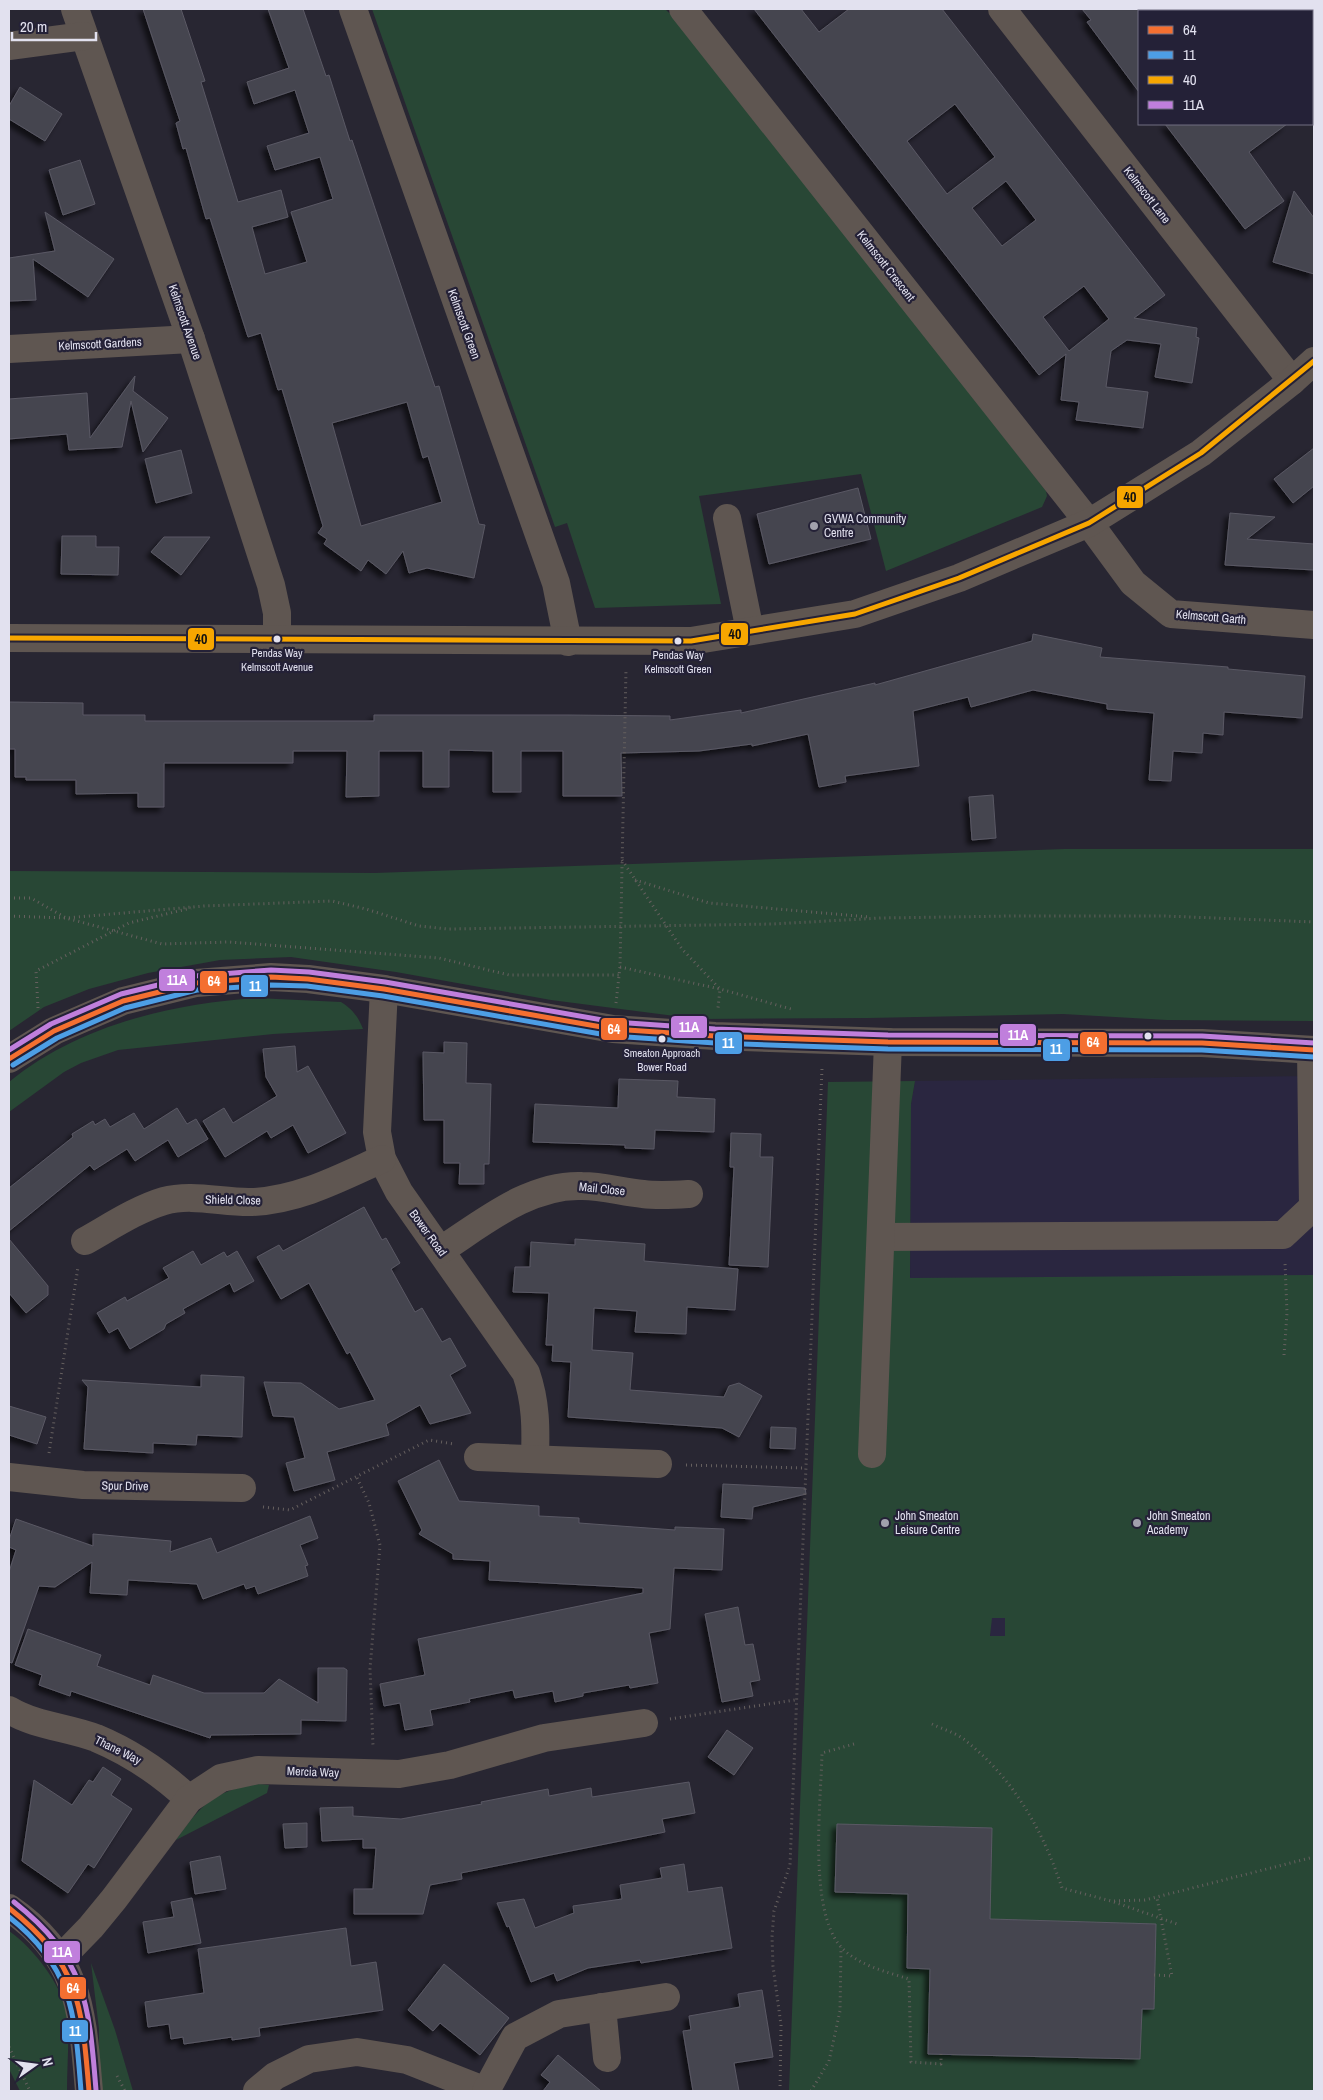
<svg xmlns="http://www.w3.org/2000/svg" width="1323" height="2100" viewBox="0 0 1323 2100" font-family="'Archivo Narrow',sans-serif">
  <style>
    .built { fill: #2a2640 }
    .green { fill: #284735; fill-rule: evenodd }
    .building { fill: #454450; stroke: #5a5964; fill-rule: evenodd; filter: url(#shadow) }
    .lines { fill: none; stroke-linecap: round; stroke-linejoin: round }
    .path { stroke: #66605f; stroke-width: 3; stroke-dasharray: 1 4; stroke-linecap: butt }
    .minor { stroke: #5f5651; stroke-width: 28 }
    .bus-1-casing { stroke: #242137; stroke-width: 9 }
    .bus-2-casing { stroke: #242137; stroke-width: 9 }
    .bus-3-casing { stroke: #242137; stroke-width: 9 }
    .bus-4-casing { stroke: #242137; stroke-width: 9 }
    .bus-1 { stroke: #f46f30; stroke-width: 5 }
    .bus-2 { stroke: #4d9ee5; stroke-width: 5 }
    .bus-3 { stroke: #f7a600; stroke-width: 5 }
    .bus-4 { stroke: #c07fdc; stroke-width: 5 }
    .poi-dot { fill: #a1a0ad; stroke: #242137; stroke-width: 2 }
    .bus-dot { fill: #e2e1ef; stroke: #242137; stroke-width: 2 }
    .labels { text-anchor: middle; stroke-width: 4.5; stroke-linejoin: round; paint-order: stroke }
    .bus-label { font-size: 11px; fill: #e2e1ef; stroke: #242137 }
    .street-label { font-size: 12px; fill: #e2e1ef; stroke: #242137 }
    .poi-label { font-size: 12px; fill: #e2e1ef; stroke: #242137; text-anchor: start }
    .line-badge { stroke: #242137; stroke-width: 2 }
    .badge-label { font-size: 14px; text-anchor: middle; font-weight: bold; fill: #fff }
    .pale-badge-label { font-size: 14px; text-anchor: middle; font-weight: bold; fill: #111 }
  </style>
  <defs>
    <filter id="shadow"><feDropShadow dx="-4.5" dy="4.5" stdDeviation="2.5" flood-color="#0009"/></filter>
  </defs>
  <rect width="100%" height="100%" fill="#282632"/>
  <polygon class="built" points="1314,1076 1314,1838 990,1636 992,1592 910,1278 911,1104 915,1081"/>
  <g class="green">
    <polygon points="372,9 665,9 686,29 1046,491 1047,496 1042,507 886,571 861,474 699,496 721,604 595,608 567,523 555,527"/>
    <polygon points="1065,849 1314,849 1314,1021 1167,1020 1063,1014 868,1018 698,1019 551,1000 396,972 291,957 220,960 148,973 89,989 44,1007 9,1031 9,871 375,873"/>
    <path d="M256,998L341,1002C352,1009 358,1016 363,1029L273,1034L118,1050L81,1063L64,1072L9,1112V1082C77,1026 170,1004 256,998Z"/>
    <path d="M915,1081L911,1104L910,1278L1314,1275V2091H789L828,1082ZM992,1618H1005V1636H990Z"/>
    <path d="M260,1784L269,1785L267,1793L176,1840C200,1805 216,1789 260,1784Z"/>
    <path d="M9,1931C34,1948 67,1991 68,2022C69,2045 67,2068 67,2091H20L9,2069Z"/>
    <polygon points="91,1963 115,2030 133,2091 99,2091 99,2029"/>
  </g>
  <g class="building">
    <path d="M143,9H181L205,81L201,82L238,202L281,190L288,217L252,227L265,274L307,262L291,212L333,199L320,157L275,170L267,146L309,133L295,90L254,104L247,82L289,68L268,9H303L326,76L329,75L350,141L352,140L435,387L439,386L479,524L485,525L474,578L427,568L409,573L403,551L386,574L368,560L361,571L324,544L327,539L318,533L323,526L282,389L278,390L261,333L248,337L210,218L206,219L186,148L183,149L176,123L180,121ZM407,402L423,458L428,456L442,502L361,526L332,423Z"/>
    <path d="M754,9H801L819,32L849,9H942L1165,295L1134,318L1197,328L1196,337L1199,338L1192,383L1155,377L1161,344L1127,340L1111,351L1106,387L1148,392L1143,428L1076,420L1079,402L1061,400L1066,354L1039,375ZM955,104L995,157L947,194L907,141ZM1006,181L1036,220L1002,246L972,208ZM1084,286L1109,319L1069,351L1043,317Z"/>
    <polygon points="1082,9 1139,9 1139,92 1087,22 1091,20"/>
    <polygon points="20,87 62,114 45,141 9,119 9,106"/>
    <polygon points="1165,124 1287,124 1249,152 1284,201 1245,229"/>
    <polygon points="80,160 95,204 63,215 49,170"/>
    <polygon points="1294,191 1314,218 1314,274 1273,262"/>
    <polygon points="45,212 114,259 88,297 33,259 36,300 9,301 9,258 55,251"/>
    <polygon points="135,376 133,391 168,418 143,452 131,401 122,447 69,450 67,434 9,439 9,399 87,393 90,438"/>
    <polygon points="1314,448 1314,486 1293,503 1274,479"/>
    <polygon points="181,450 192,493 156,503 145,459"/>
    <polygon points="858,488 871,539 769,564 757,514"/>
    <polygon points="1230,513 1275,517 1247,539 1314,544 1314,570 1225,565"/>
    <polygon points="62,536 96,536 96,547 119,547 118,575 61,574"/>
    <polygon points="164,537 210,537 181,575 151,552"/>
    <polygon points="1033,634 1102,648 1100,657 1228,667 1228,669 1305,676 1302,718 1224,712 1223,735 1203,733 1202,753 1173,751 1171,781 1149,780 1154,713 1107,709 1107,704 1033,690 971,707 968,697 913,711 919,766 845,776 846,782 819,787 808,734 752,746 752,744 699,751 621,753 622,796 563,796 563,751 521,751 521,792 493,792 493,751 449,750 449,787 423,787 423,751 379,751 379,796 346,797 347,751 293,751 293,763 164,763 164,807 138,807 138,793 76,794 76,780 26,780 26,777 15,777 15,749 9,749 9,702 83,703 83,715 145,715 145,721 374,721 374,715 568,715 670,716 670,720 741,710 741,713 875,683 875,685 1032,641"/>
    <polygon points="993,795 996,838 972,840 969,797"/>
    <polygon points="444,1042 467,1043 466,1083 491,1084 489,1164 484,1164 484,1184 459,1184 460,1163 444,1163 444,1120 424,1120 423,1052 444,1053"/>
    <polygon points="295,1046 297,1072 308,1066 346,1133 308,1153 293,1125 271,1138 267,1131 225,1157 203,1121 224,1108 233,1123 277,1096 266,1077 263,1049"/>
    <polygon points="619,1079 678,1081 677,1097 715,1099 714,1132 655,1130 654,1149 625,1148 625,1145 533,1142 535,1104 618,1108"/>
    <polygon points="177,1108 187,1124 196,1119 208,1139 178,1157 168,1140 135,1161 127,1149 94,1170 90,1165 9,1231 9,1188 73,1137 72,1134 93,1121 95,1125 105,1119 110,1127 134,1113 144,1129"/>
    <polygon points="731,1133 761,1134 760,1157 773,1157 768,1267 729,1265 734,1167 730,1167"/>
    <polygon points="364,1207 382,1240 386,1238 400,1263 391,1269 415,1312 422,1308 442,1342 450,1338 466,1366 450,1375 471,1413 430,1424 420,1405 386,1424 389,1435 327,1452 335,1480 294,1491 286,1463 305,1458 294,1417 273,1416 264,1382 301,1383 339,1409 375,1400 350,1352 347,1354 309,1283 281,1299 257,1257 279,1245 283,1251"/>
    <polygon points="9,1239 48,1286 48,1295 26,1313 9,1293"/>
    <polygon points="575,1239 645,1244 644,1261 738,1269 735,1310 687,1307 686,1334 635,1332 637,1311 594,1308 592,1350 633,1353 630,1390 724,1397 729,1386 739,1383 762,1396 739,1437 722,1428 568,1417 571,1362 552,1361 553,1345 546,1345 549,1293 513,1292 515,1267 530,1267 531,1242 575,1245"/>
    <polygon points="193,1251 201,1265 224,1252 227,1257 237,1251 254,1281 234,1292 230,1283 183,1309 185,1313 166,1324 164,1329 130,1349 118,1328 109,1333 97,1313 125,1297 127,1301 169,1278 163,1268"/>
    <polygon points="201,1375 244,1377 242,1437 197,1435 196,1445 153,1443 153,1453 84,1449 88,1387 82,1380 201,1387"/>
    <polygon points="9,1406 46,1417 37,1444 9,1435"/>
    <polygon points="771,1427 796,1428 795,1449 770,1448"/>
    <polygon points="439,1460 459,1501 539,1506 539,1516 579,1518 579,1523 675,1530 675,1527 724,1529 722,1570 674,1568 670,1629 649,1633 658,1683 630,1688 629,1685 583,1693 583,1696 555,1702 553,1691 515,1698 513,1690 469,1699 470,1702 430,1710 433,1725 405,1730 400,1703 384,1706 380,1684 425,1675 418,1639 643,1593 643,1588 489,1580 490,1561 453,1559 453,1554 419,1534 422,1530 398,1481"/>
    <polygon points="723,1484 805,1488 806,1494 753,1507 752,1519 721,1517"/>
    <polygon points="310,1516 318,1538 300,1545 308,1565 305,1566 308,1576 258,1594 255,1586 246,1589 244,1584 203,1599 197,1584 128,1580 127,1595 90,1593 92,1562 55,1587 39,1586 12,1663 9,1662 9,1572 16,1550 9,1547 9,1540 16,1519 93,1546 93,1534 171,1541 170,1552 211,1538 217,1553"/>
    <polygon points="738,1607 745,1645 753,1644 760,1680 750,1682 753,1696 722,1702 705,1614"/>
    <polygon points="28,1629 101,1655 97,1666 150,1685 153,1675 204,1693 264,1693 279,1679 318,1703 318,1668 344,1668 347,1670 346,1721 301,1720 301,1734 211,1735 210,1738 71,1691 70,1696 39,1685 42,1675 15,1665"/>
    <polygon points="727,1730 753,1748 734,1775 708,1757"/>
    <polygon points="103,1767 121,1779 111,1795 132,1809 94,1868 88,1864 68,1893 22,1861 34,1780 72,1805 89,1780 93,1782"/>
    <polygon points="689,1782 695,1813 662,1819 665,1832 461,1873 462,1879 430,1885 423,1914 354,1914 354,1889 373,1889 376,1848 363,1848 363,1839 322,1841 320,1808 353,1807 353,1816 401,1819 482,1804 481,1802 548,1789 549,1796 591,1788 592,1797"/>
    <polygon points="307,1823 307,1847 285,1848 283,1824"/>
    <polygon points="837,1824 992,1828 990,1919 1156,1924 1154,2009 1142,2009 1140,2059 928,2054 930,1969 907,1968 908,1894 835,1892"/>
    <polygon points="220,1856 226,1889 195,1894 190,1862"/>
    <polygon points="684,1864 688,1892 722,1887 732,1948 641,1963 640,1960 588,1968 557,1981 554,1973 531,1982 509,1926 507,1927 497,1903 524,1899 535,1928 574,1913 573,1906 622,1899 620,1885 662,1878 660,1868"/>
    <polygon points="192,1898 201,1943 148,1953 143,1922 174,1917 171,1902"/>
    <polygon points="346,1928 351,1966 376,1962 383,2010 259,2028 260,2036 232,2040 232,2037 184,2044 183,2037 171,2039 169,2024 148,2027 145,2002 204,1993 198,1949"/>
    <polygon points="444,1964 509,2018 480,2055 440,2023 433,2031 408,2010"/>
    <polygon points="762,1990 773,2057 734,2063 739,2091 693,2091 683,2031 691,2030 689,2016 740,2007 738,1994"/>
    <polygon points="558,2055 601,2091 543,2091 550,2082 541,2075"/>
  </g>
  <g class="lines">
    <g class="path">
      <polyline points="622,860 682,949 720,989 791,1009"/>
      <polyline points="635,880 709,903 869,917"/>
      <polyline points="9,898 31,898 66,918 162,944 229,942 439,958 509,975 619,975"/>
      <polyline points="9,916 66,918 204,906 332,901 366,909 419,926 448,929 773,924 881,918 1012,916 1165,916 1314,922"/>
      <polyline points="620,967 720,989 718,1008"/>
      <polyline points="616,1003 620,967 626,669"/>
      <polyline points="38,1008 36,971 129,923 191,908"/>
      <polyline points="1284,1355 1287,1313 1285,1263"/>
      <polyline points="49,1453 78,1267"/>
      <polyline points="686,1465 805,1468"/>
      <polyline points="357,1478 369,1503 380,1545 370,1669 373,1746"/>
      <polyline points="263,1507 290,1510 429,1440 454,1444"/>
      <polyline points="670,1719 795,1700"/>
      <path d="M932,1724C942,1729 957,1733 966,1741C1014,1779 1043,1831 1062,1888L1111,1901L1145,1900L1314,1857"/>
      <path d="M854,1744L822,1753C821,1802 808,1910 841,1947C857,1965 887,1972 909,1979L911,2062L941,2064V2054"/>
      <polyline points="1114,1902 1177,1924"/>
      <polyline points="1154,1975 1172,1976 1157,1898"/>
      <polyline points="9,2047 30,2091"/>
      <polyline points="117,2076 125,2091"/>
      <polyline points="780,2091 781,2025 773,1966 772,1937 774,1911 790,1865 822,1068"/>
      <polyline points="811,2091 829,2061 840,2011 841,1947"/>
    </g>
    <g class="minor">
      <polyline points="75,9 191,339 271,585 277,613 277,639"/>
      <polyline points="353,9 556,583 568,642"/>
      <polyline points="683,9 1089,523 1133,583 1171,614 1314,625"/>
      <polyline points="1002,9 1292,381"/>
      <polyline points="9,46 84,36"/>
      <polyline points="9,349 191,339"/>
      <polyline points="727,518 750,631"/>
      <polyline points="9,638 691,641 855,614 959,578 1089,523 1201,453 1292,381 1314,361"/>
      <path d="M384,989L377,1132L382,1159L399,1192L526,1373C536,1402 536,1428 535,1458"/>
      <polyline points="9,1059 54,1031 123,1001 196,983 271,977 308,979 384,989 613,1029 715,1036 888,1042 1202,1043 1314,1050"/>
      <polyline points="881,1237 1283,1235 1313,1207 1311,1050"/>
      <path d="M85,1241C110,1227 137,1209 164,1201C192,1193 224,1203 252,1202C299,1200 340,1178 382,1159"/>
      <path d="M441,1250C483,1223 529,1184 582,1186C603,1186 622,1192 643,1194C658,1196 673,1195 689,1194"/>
      <polyline points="872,1454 888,1042"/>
      <polyline points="478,1457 658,1464"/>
      <polyline points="9,1477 83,1485 242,1488"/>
      <path d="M9,1710C36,1726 67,1727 96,1738C132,1753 161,1773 189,1799"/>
      <path d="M9,1908C81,1957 82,2012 89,2091"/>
      <polyline points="60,1959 91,1927 114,1899 189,1799 221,1778 258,1770 399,1774 450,1765 544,1738 644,1723"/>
      <polyline points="602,2007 607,2058"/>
      <polyline points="257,2091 275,2076 309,2059 357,2052 407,2060 486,2091"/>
      <polyline points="486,2091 515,2037 559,2014 666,1997"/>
    </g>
    <g class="bus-1-casing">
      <g id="bus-1">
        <polyline points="9,1059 54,1031 123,1001 196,983 271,977 308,979 384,989 613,1029 715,1036 888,1042 1202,1043 1314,1050"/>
        <path d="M9,1908C80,1964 82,2006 89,2091"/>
      </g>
    </g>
    <g class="bus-2-casing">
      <g id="bus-2">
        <polyline points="13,1065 57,1038 125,1008 197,990 271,985 307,986 383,996 612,1036 715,1043 888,1049 1202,1050 1314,1057"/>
        <path d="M9,1917C73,1967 75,2015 81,2091"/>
      </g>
    </g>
    <g class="bus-3-casing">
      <polyline id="bus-3" points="9,638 691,641 855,614 959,578 1089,523 1201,453 1314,361"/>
    </g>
    <g class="bus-4-casing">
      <g id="bus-4">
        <polyline points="9,1050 51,1024 121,994 195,976 271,970 309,972 385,982 614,1022 715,1029 888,1035 1202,1036 1314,1043"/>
        <path d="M14,1902C86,1959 89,2003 96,2090"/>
      </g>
    </g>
    <use href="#bus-1" class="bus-1"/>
    <use href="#bus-2" class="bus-2"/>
    <use href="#bus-3" class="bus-3"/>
    <use href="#bus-4" class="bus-4"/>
  </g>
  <g class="poi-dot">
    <circle cx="814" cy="526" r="5"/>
    <circle cx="885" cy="1523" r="5"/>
    <circle cx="1137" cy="1523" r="5"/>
  </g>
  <g class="bus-dot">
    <circle cx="277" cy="639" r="4.5"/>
    <circle cx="678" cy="641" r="4.5"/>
    <circle cx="1148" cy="1036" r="4.5"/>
    <circle cx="662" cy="1039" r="4.5"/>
  </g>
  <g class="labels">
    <g class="bus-label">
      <text x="277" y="657">Pendas Way<tspan x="277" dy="14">Kelmscott Avenue</tspan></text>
      <text x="678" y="659">Pendas Way<tspan x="678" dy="14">Kelmscott Green</tspan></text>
      <text x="662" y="1057">Smeaton Approach<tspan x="662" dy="14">Bower Road</tspan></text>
    </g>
    <g class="street-label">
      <text transform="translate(1147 195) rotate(52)" y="4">Kelmscott Lane</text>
      <text transform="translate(886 266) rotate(52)" y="4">Kelmscott Crescent</text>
      <text transform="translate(185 322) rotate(71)" y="4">Kelmscott Avenue</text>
      <text transform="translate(464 324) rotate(70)" y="4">Kelmscott Green</text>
      <text transform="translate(100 344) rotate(-3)" y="4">Kelmscott Gardens</text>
      <text transform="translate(1211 617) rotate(5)" y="4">Kelmscott Garth</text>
      <text transform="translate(602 1189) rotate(6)" y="4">Mail Close</text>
      <text transform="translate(233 1200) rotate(1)" y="4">Shield Close</text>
      <text transform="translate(428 1233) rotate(54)" y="4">Bower Road</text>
      <text transform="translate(125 1486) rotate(1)" y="4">Spur Drive</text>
      <text transform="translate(118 1750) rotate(26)" y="4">Thane Way</text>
      <text transform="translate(313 1772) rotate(2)" y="4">Mercia Way</text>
    </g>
    <g class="poi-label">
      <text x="824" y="523">GVWA Community<tspan x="824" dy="14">Centre</tspan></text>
      <text x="895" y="1520">John Smeaton<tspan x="895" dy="14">Leisure Centre</tspan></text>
      <text x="1147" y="1520">John Smeaton<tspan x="1147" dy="14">Academy</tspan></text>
    </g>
  </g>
  <g class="line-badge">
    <rect x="1116" y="485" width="28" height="24" rx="5" fill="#f7a600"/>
    <rect x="720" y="622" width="29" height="24" rx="5" fill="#f7a600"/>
    <rect x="187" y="627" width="28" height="24" rx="5" fill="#f7a600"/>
    <rect x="158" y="968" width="38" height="24" rx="5" fill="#c07fdc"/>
    <rect x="199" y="970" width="29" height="24" rx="5" fill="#f46f30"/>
    <rect x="240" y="974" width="29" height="24" rx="5" fill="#4d9ee5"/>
    <rect x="670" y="1015" width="38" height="24" rx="5" fill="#c07fdc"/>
    <rect x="600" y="1017" width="28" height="24" rx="5" fill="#f46f30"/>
    <rect x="999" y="1023" width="38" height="24" rx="5" fill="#c07fdc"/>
    <rect x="1079" y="1031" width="29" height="24" rx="5" fill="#f46f30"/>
    <rect x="714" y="1031" width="29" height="24" rx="5" fill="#4d9ee5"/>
    <rect x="1042" y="1038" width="29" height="24" rx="5" fill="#4d9ee5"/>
    <rect x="43" y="1940" width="38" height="24" rx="5" fill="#c07fdc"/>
    <rect x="59" y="1976" width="28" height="24" rx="5" fill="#f46f30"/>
    <rect x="61" y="2019" width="28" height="24" rx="5" fill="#4d9ee5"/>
  </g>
  <g class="badge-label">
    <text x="177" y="985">11A</text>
    <text x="214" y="986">64</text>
    <text x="255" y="991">11</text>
    <text x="689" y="1032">11A</text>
    <text x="614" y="1034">64</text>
    <text x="1018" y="1040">11A</text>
    <text x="1093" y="1047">64</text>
    <text x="728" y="1048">11</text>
    <text x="1056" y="1054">11</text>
    <text x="62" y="1957">11A</text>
    <text x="73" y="1993">64</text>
    <text x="75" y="2036">11</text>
  </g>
  <g class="pale-badge-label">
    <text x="1130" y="502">40</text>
    <text x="735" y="639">40</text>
    <text x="201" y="644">40</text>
  </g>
  <rect width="1323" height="2100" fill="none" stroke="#e2e1ef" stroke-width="20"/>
  <rect x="1138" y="10" width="175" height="115" fill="#242137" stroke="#706e81"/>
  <rect x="1148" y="26" width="25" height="8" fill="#f46f30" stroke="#706e81"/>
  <text x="1183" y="35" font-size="15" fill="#e2e1ef">64</text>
  <rect x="1148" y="51" width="25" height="8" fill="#4d9ee5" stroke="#706e81"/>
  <text x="1183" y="60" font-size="15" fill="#e2e1ef">11</text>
  <rect x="1148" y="76" width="25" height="8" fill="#f7a600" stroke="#706e81"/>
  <text x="1183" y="85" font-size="15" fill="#e2e1ef">40</text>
  <rect x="1148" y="101" width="25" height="8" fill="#c07fdc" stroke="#706e81"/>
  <text x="1183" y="110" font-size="15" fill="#e2e1ef">11A</text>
  <g transform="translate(35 2065) rotate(76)" stroke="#242137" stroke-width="4" paint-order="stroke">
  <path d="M0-4L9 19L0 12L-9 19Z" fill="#e2e1ef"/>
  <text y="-8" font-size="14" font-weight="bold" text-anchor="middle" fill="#e2e1ef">N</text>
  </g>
  <path d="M12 32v8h84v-8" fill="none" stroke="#e2e1ef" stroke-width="2.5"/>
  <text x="20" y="32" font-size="15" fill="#e2e1ef" stroke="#242137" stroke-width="4" paint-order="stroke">20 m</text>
</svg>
